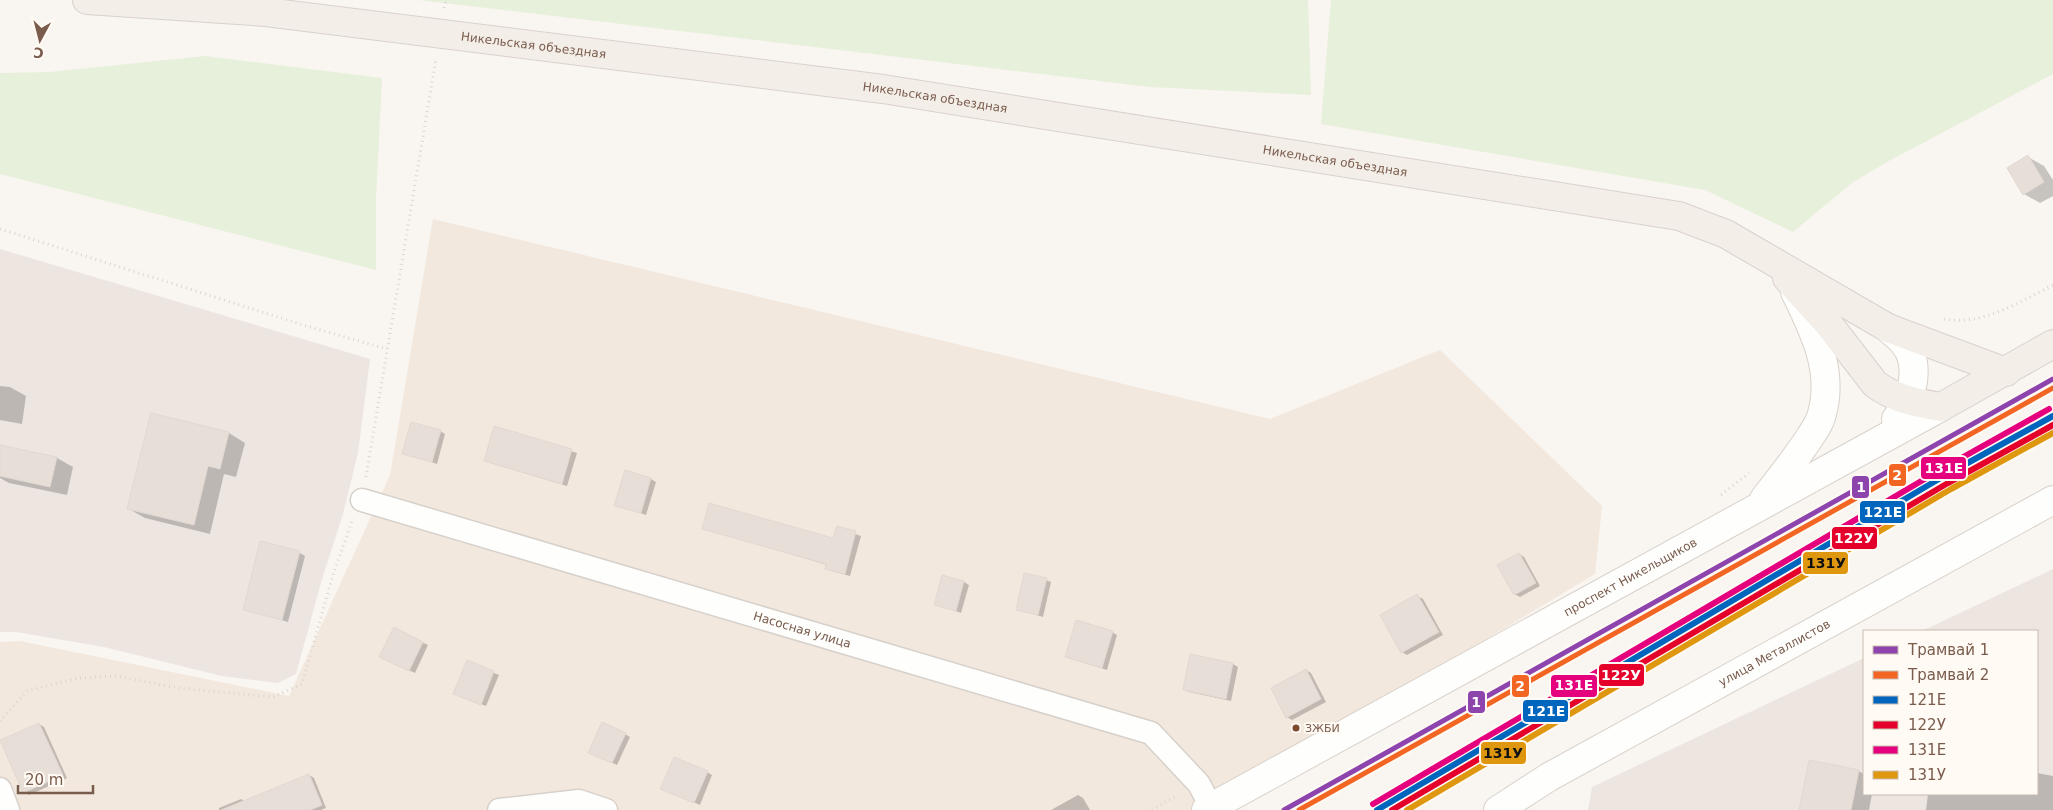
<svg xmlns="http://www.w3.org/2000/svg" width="2053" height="810" viewBox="0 0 2053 810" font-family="'DejaVu Sans',sans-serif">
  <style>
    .residential { fill: #f2e8de }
    .industrial { fill: #ede5e0 }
    .green { fill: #e7f0db }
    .shadow { fill: #0003 }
    .building { fill: #e6ded7; stroke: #e2d8d2 }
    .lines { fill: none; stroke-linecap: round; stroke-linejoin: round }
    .minor-casing { stroke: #d7d1cb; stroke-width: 25 }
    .secondary-casing { stroke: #d9d2cb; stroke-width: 30 }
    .primary-casing { stroke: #dad1cc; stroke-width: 30 }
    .path { stroke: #dcd5d0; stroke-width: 3; stroke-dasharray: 1 4; stroke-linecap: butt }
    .minor { stroke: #fefefd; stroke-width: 22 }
    .secondary { stroke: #fefefd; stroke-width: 28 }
    .primary { stroke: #f3eee8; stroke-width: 28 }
    .rail { stroke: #e6e3e7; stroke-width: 4; stroke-dasharray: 8 5; stroke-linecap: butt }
    .rail-1-casing { stroke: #fffaf3; stroke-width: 10 }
    .rail-2-casing { stroke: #fffaf3; stroke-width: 10 }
    .rail-3-casing { stroke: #fffaf3; stroke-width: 10 }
    .rail-4-casing { stroke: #fffaf3; stroke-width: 10 }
    .rail-1 { stroke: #0065bd; stroke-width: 6 }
    .rail-2 { stroke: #e4002b; stroke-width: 6 }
    .rail-3 { stroke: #e5007d; stroke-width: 6 }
    .rail-4 { stroke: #de970f; stroke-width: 6 }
    .tram-1-casing { stroke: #fffaf3; stroke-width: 9 }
    .tram-2-casing { stroke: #fffaf3; stroke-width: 9 }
    .tram-1 { stroke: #8e44ad; stroke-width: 5 }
    .tram-2 { stroke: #f26522; stroke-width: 5 }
    .bus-dot { fill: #7a4b2a; stroke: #fffaf3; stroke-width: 2 }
    .labels { text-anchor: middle; stroke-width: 4; stroke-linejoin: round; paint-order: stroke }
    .bus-label { font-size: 11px; fill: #7a5c4d; stroke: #fffaf3; text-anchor: start }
    .street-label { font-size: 12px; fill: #7a5c4d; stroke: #fffaf3 }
    .line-badge { stroke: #fffaf3; stroke-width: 2 }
    .badge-label { font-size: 14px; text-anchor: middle; font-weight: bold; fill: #fff }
    .pale-badge-label { font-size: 14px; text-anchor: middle; font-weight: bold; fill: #111 }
  </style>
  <rect width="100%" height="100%" fill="#f9f5f0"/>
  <polygon class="residential" points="433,219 1270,419 1440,350 1602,506 1595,574 1367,711 1193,810 0,810 0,642 20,641 289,696 390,475"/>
  <g class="industrial">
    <polygon points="0,249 370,359 358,453 343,514 322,579 296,674 278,683 222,676 104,647 16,632 0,632"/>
    <polygon points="2053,569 2053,810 1588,810 1592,787 1864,658 1864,794 2037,794 2037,631 1922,631"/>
  </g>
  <g class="green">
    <polygon points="419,0 1308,0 1311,95 1150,87"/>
    <polygon points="1331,0 2053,0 2053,74 1887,162 1852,183 1793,232 1705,190 1321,124"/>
    <polygon points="205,56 382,78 376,199 376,270 0,174 0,73 50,72"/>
  </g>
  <g class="shadow">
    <polygon points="2028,157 2044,166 2053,180 2053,196 2040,203 2024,194"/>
    <polygon points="0,386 10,387 26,396 22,424 0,420"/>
    <polygon points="152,415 229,433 245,443 236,477 224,474 210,534 145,518 129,509"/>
    <polygon points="495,428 577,453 567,486 485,461"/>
    <polygon points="440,431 445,434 437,464 404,453"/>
    <polygon points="0,446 57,458 73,467 67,495 9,483 0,478"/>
    <polygon points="651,479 656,482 646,515 616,505"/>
    <polygon points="704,528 834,540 837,528 861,536 850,576 832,571 827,568 827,565"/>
    <polygon points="300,553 305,556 288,622 244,609"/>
    <polygon points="1519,554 1524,557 1540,586 1520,597 1514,594"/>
    <polygon points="1046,580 1051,582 1043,617 1017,609"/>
    <polygon points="964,582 969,585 961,613 936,604"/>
    <polygon points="1417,596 1423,599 1443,635 1407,655 1402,652"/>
    <polygon points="394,629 428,645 415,673 386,660"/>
    <polygon points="1112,632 1117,635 1107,670 1067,657"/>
    <polygon points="467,662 499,675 486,706 460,696"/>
    <polygon points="1233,664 1238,667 1231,701 1189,692 1184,690"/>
    <polygon points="1306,670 1311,673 1326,702 1292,720 1287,717"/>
    <polygon points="39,724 44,727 67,778 29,795 24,792"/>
    <polygon points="625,734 630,737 617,765 595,755"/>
    <polygon points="1858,771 1864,774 1864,794 1872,794 1869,810 1800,810"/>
    <polygon points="707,772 712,775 700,805 667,791"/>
    <polygon points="2037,773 2053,776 2053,810 1926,810 1928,794 2037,794"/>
    <polygon points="309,775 314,778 326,808 321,810 219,810 219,808 241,799 244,801"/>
    <polygon points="1078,795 1083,798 1090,810 1051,810"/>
  </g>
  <g class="building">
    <polygon points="2028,155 2044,182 2023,195 2007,168"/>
    <polygon points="151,413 229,432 220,469 208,466 194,525 127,509"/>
    <polygon points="411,422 441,430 432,462 402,454"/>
    <polygon points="494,426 572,449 562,484 484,461"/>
    <polygon points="0,445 57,457 50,487 0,476"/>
    <polygon points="625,470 651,478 641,513 614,506"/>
    <polygon points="709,503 833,538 837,526 856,531 845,574 825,569 826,564 702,529"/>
    <polygon points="260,541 300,551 282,620 243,610"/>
    <polygon points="1519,553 1536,583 1514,595 1497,565"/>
    <polygon points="1024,573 1047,578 1038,615 1016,610"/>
    <polygon points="942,575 964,581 956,611 934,605"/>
    <polygon points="1417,594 1439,632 1401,653 1380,615"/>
    <polygon points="1076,620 1113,631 1102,668 1065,657"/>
    <polygon points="394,627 423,642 409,671 379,657"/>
    <polygon points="1190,654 1233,663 1226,699 1183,690"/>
    <polygon points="467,660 494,671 481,705 453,694"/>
    <polygon points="1306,669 1321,699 1286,718 1271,688"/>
    <polygon points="602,722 626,733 612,763 588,753"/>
    <polygon points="39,723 63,775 23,793 0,740"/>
    <polygon points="674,757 708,771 694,803 660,789"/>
    <polygon points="1809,760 1859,770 1851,810 1799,810"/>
    <polygon points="309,774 322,805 310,810 221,810"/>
  </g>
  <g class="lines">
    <g class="minor-casing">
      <g id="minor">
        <path id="s1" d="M362,500L1151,733L1199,784L1211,807"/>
        <polyline points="0,789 8,810"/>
        <polyline points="499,810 579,801 606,810"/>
      </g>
    </g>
    <g class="secondary-casing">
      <g id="secondary">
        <path d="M1888,328C1893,333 1899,337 1903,342C1922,363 1913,399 1896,419"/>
        <path d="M1764,499C1779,480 1794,461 1808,440C1812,434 1817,427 1820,420C1836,375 1815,332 1795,292"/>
        <path id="s2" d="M1206,810L1941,407"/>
        <path id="s3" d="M1498,810L1549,777L2053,500"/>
      </g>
    </g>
    <g class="primary-casing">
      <g id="primary">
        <path id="s4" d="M87,0L266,12L883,89L1679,216L1726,234L1888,328L2006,372"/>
        <path d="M1787,278L1827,322L1875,384C1895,399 1917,403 1941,407L2053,344"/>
      </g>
    </g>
    <g class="path">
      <polyline points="444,8 446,0"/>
      <polyline points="0,229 303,325 387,349"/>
      <path d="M1944,319C1983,326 2019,302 2053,285"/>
      <polyline points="366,477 436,59"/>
      <polyline points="1721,495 1749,473"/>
      <polyline points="0,721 27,691 78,678 117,676 178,688 273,697 302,684 333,575 352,521"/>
      <polyline points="1152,810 1178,795"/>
    </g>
    <use href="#minor" class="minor"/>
    <use href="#secondary" class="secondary"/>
    <use href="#primary" class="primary"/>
    <polyline class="rail" points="1412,810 1954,488 2053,433"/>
    <g class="rail-1-casing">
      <polyline id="rail-1" points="1377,810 1944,476 2053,416"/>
    </g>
    <g class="rail-2-casing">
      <polyline id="rail-2" points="1392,810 1948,483 2053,425"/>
    </g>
    <g class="rail-3-casing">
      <polyline id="rail-3" points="1373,804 1940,470 2049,409"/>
    </g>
    <g class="rail-4-casing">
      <polyline id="rail-4" points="1407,810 1951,489 2053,433"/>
    </g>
    <use href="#rail-1" class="rail-1"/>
    <use href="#rail-2" class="rail-2"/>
    <use href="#rail-3" class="rail-3"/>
    <use href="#rail-4" class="rail-4"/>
    <g class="tram-1-casing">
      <polyline id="tram-1" points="1284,810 2053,379"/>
    </g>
    <g class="tram-2-casing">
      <polyline id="tram-2" points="1299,810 2053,388"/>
    </g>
    <use href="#tram-1" class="tram-1"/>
    <use href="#tram-2" class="tram-2"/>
  </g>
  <circle class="bus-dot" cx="1296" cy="728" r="4.5"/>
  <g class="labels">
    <g class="bus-label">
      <text x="1305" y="732">ЗЖБИ</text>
    </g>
    <g class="street-label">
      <text dy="4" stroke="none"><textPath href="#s4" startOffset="449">Никельская объездная</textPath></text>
      <text dy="4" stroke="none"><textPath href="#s4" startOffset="854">Никельская объездная</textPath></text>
      <text dy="4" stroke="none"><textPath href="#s4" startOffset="1259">Никельская объездная</textPath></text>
      <text dy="4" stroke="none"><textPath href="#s2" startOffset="484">проспект Никельщиков</textPath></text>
      <text dy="4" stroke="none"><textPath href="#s1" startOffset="459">Насосная улица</textPath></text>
      <text dy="4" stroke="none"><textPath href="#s3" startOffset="318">улица Металлистов</textPath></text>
    </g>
  </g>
  <g class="line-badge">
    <rect x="1920" y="456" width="47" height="24" rx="5" fill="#e5007d"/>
    <rect x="1888" y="463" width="19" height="24" rx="5" fill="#f26522"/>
    <rect x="1851" y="475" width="19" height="24" rx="5" fill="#8e44ad"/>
    <rect x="1859" y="500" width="47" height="24" rx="5" fill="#0065bd"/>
    <rect x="1831" y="526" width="47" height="24" rx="5" fill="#e4002b"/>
    <rect x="1802" y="551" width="47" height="24" rx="5" fill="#de970f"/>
    <rect x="1598" y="663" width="47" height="24" rx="5" fill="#e4002b"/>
    <rect x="1550" y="674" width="48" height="24" rx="5" fill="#e5007d"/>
    <rect x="1511" y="674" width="19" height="24" rx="5" fill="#f26522"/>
    <rect x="1467" y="690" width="19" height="24" rx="5" fill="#8e44ad"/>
    <rect x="1522" y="699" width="47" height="24" rx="5" fill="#0065bd"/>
    <rect x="1480" y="741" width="47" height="24" rx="5" fill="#de970f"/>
  </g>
  <g class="badge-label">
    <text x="1944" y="473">131Е</text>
    <text x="1897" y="480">2</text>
    <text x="1861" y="492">1</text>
    <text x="1883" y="517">121Е</text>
    <text x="1854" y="543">122У</text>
    <text x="1621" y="680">122У</text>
    <text x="1574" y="690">131Е</text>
    <text x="1520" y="691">2</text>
    <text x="1476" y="707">1</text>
    <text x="1546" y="716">121Е</text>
  </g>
  <g class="pale-badge-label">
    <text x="1826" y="568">131У</text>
    <text x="1503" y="758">131У</text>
  </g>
  <rect x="1863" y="630" width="175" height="165" fill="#fffaf3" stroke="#cabbb1"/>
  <rect x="1873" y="646" width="25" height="8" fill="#8e44ad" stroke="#cabbb1"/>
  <text x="1908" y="655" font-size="15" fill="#7a5c4d">Трамвай 1</text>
  <rect x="1873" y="671" width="25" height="8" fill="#f26522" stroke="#cabbb1"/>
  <text x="1908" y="680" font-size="15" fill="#7a5c4d">Трамвай 2</text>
  <rect x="1873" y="696" width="25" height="8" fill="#0065bd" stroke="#cabbb1"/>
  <text x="1908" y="705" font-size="15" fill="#7a5c4d">121Е</text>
  <rect x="1873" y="721" width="25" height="8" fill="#e4002b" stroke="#cabbb1"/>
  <text x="1908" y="730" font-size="15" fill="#7a5c4d">122У</text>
  <rect x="1873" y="746" width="25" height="8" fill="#e5007d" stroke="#cabbb1"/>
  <text x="1908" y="755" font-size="15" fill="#7a5c4d">131Е</text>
  <rect x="1873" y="771" width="25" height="8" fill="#de970f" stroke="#cabbb1"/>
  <text x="1908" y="780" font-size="15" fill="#7a5c4d">131У</text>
  <g transform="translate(40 40) rotate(187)" stroke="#fffaf3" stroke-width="4" paint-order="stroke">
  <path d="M0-4L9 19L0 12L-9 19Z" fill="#7a5c4d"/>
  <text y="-8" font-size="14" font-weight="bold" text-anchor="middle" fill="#7a5c4d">С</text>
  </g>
  <path d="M18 785v8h75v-8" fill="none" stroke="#7a5c4d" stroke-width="2.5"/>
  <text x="25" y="785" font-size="15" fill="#7a5c4d" stroke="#fffaf3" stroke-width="4" paint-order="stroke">20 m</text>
</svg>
